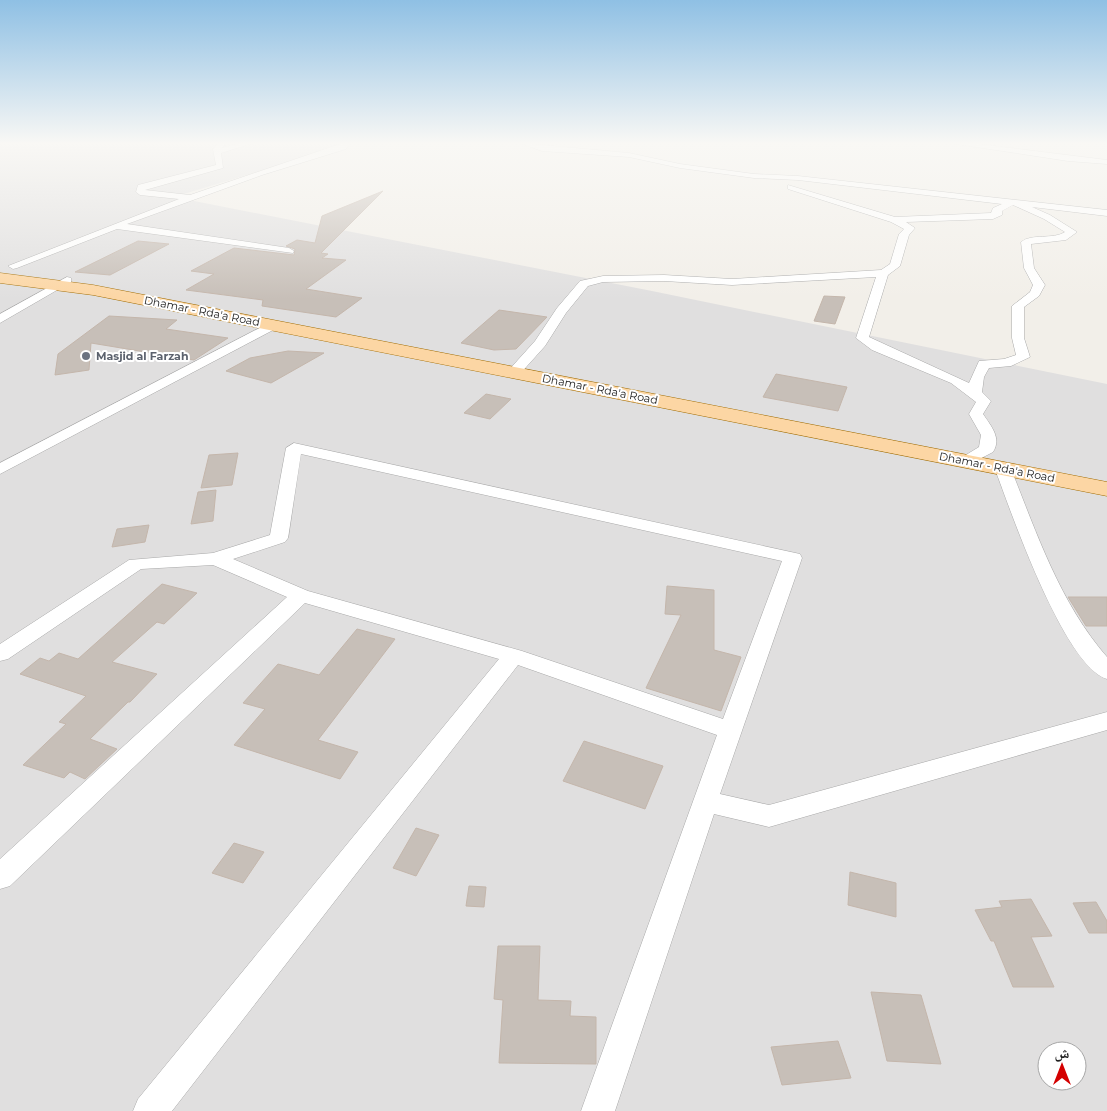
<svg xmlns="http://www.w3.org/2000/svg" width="1107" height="1111" viewBox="0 0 1107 1111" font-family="Montserrat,'Noto Naskh Arabic',sans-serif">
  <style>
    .residential { fill: #e0dfdf; fill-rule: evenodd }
    .building { fill: #c7bfb8; stroke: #c4b6ab }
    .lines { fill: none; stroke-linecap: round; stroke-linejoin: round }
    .minor-casing { stroke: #a9a9a9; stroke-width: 1 }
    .primary-casing { stroke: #a06b00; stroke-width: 1 }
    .minor { fill: #fff; fill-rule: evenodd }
    .primary { fill: #fcd6a4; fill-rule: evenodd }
    .worship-dot { fill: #6b7280; stroke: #fff; stroke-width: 2 }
    .labels { text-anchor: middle; stroke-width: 4; stroke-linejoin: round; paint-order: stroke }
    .far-street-label { font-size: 11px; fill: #222; stroke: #fff }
    .far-worship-label { font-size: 11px; font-weight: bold; fill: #5b616d; stroke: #fff; text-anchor: start }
  </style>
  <rect width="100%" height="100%" fill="#f2efe9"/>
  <path class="residential" d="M0,143H353L174,197L652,291L1107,384V1111H0ZM1047,1051H1077V1081H1047Z"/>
  <g class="building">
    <polygon points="383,191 321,253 328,254 322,258 346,260 306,289 362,298 336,317 262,306 263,300 186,290 214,274 191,271 234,248 294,255 295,249 286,246 297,240 315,243 322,216"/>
    <polygon points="138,241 169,244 110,275 75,272"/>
    <polygon points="824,296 845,297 835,324 814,321"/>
    <polygon points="499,310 547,317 516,349 494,350 461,343"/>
    <polygon points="109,316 177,320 166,329 228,338 194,360 91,343 89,370 55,375 58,354"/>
    <polygon points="288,351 324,353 271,383 226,371 250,358"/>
    <polygon points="776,374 847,387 838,411 763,397"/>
    <polygon points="486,394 511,399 490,419 464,413"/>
    <polygon points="238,453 232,485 201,488 209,455"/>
    <polygon points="216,490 213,521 191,524 198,492"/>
    <polygon points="149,525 145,542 112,547 117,529"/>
    <polygon points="162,584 197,593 164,624 157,622 112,662 157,674 130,702 128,702 90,739 117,749 85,779 70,772 64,778 23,765 66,724 59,722 86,696 20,674 40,658 49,661 59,653 78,659"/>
    <polygon points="667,586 714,590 714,650 741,657 721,711 646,688 681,615 665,614"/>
    <polygon points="1068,597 1107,597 1107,626 1086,626"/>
    <polygon points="357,629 395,639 318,740 358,752 340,779 234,745 265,709 243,703 278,664 319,675"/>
    <polygon points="584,741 663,766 645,809 563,781"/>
    <polygon points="416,828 439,835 416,876 393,868"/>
    <polygon points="234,843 264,852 243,883 212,873"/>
    <polygon points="850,872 896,883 896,917 848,905"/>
    <polygon points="469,886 486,887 484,907 466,906"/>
    <polygon points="1031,899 1052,936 1031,937 1054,987 1013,987 994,941 991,941 975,910 1002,907 999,901"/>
    <polygon points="1096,902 1107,921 1107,933 1089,933 1073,903"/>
    <polygon points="498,946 540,946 538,1000 571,1001 570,1016 596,1017 596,1064 499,1063 503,1000 494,999"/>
    <polygon points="871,992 921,995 941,1064 887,1061"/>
    <polygon points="838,1041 851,1078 782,1085 771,1047"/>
  </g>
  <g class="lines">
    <g class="minor-casing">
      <g id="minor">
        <polygon points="219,143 226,143 222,148 241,143 253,143 221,153 223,168 145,190 190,195 343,143 350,143 346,149 262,175 127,224 289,248 294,251 293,253 117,229 17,268 13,269 8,266 179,199 140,195 136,192 138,185 216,165 213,149"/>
        <path d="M520,143L629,153L680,164L754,174L798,176L1107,210V216L1032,207L1050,215L1077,232L1066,240L1031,244L1034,268L1045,285L1039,296L1024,307V338L1030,357L1011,366L989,368L984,377L982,392L991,401L983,414C991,426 1002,438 993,452L970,464H958L956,461L979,447L981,435L969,414L976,402L951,383L872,350L856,338L876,277L732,285L664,281L603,282L588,286L566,313L545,346L519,375L514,376L507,372L535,341L557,308L580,281L603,276L664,275L732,279L881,270L890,264L899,234L904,229L891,222L788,189V185L895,217L991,213L993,208L1002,204L798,180L754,178L680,168L629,157L542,151ZM1013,205L1044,219L1065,232C1053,240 1032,233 1021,242L1024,268L1033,285L1030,292L1012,306V338L1016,355L1004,359L979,361L969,383L869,337L888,275L900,266L909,235L915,228L906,222L993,219L1002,215V211Z"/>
        <polygon points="950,143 971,143 1107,160 1107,164 1068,161"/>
        <polygon points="67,277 71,278 71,282 0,323 0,314"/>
        <polygon points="273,321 277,322 279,325 277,328 0,474 0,463"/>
        <path d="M294,443L800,554L802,558L720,794L769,805L1107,712V730L769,827L714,814L615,1111H581L717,735L518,665L172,1111H133L138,1099L499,659L305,603L10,886L0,889V859L287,597L213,565L141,569L8,659L0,661V644L129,560L213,553L270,535L286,448ZM301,454L782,561L723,719L522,651L308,591L233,559L285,542L288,538Z"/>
        <path d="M1003,464L1011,469C1037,534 1060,603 1107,657V679C1064,666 1011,512 995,469Z"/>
      </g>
    </g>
    <g class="primary-casing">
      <polygon id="primary" points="0,273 93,285 1107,482 1107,496 93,295 0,283"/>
    </g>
    <use href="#minor" class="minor"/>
    <use href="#primary" class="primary"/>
  </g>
  <linearGradient id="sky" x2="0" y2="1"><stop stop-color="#8fc0e4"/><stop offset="0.48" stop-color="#f9f8f5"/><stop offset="1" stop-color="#f9f8f5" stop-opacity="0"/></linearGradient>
  <rect width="1107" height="299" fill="url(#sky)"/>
  <circle class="worship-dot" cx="86" cy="356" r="5"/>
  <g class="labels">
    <g class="far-street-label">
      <text transform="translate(202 311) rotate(11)" y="4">Dhamar - Rda'a Road</text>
      <text transform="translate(600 389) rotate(11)" y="4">Dhamar - Rda'a Road</text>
      <text transform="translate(997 467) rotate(11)" y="4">Dhamar - Rda'a Road</text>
    </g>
    <g class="far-worship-label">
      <text x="96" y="360">Masjid al Farzah</text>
    </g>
  </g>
  <g transform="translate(1062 1066)"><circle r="24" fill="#ffffff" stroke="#a7a7a7"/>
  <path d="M0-4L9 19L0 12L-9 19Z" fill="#d40000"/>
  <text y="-8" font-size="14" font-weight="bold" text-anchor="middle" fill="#222222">ش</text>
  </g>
</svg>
